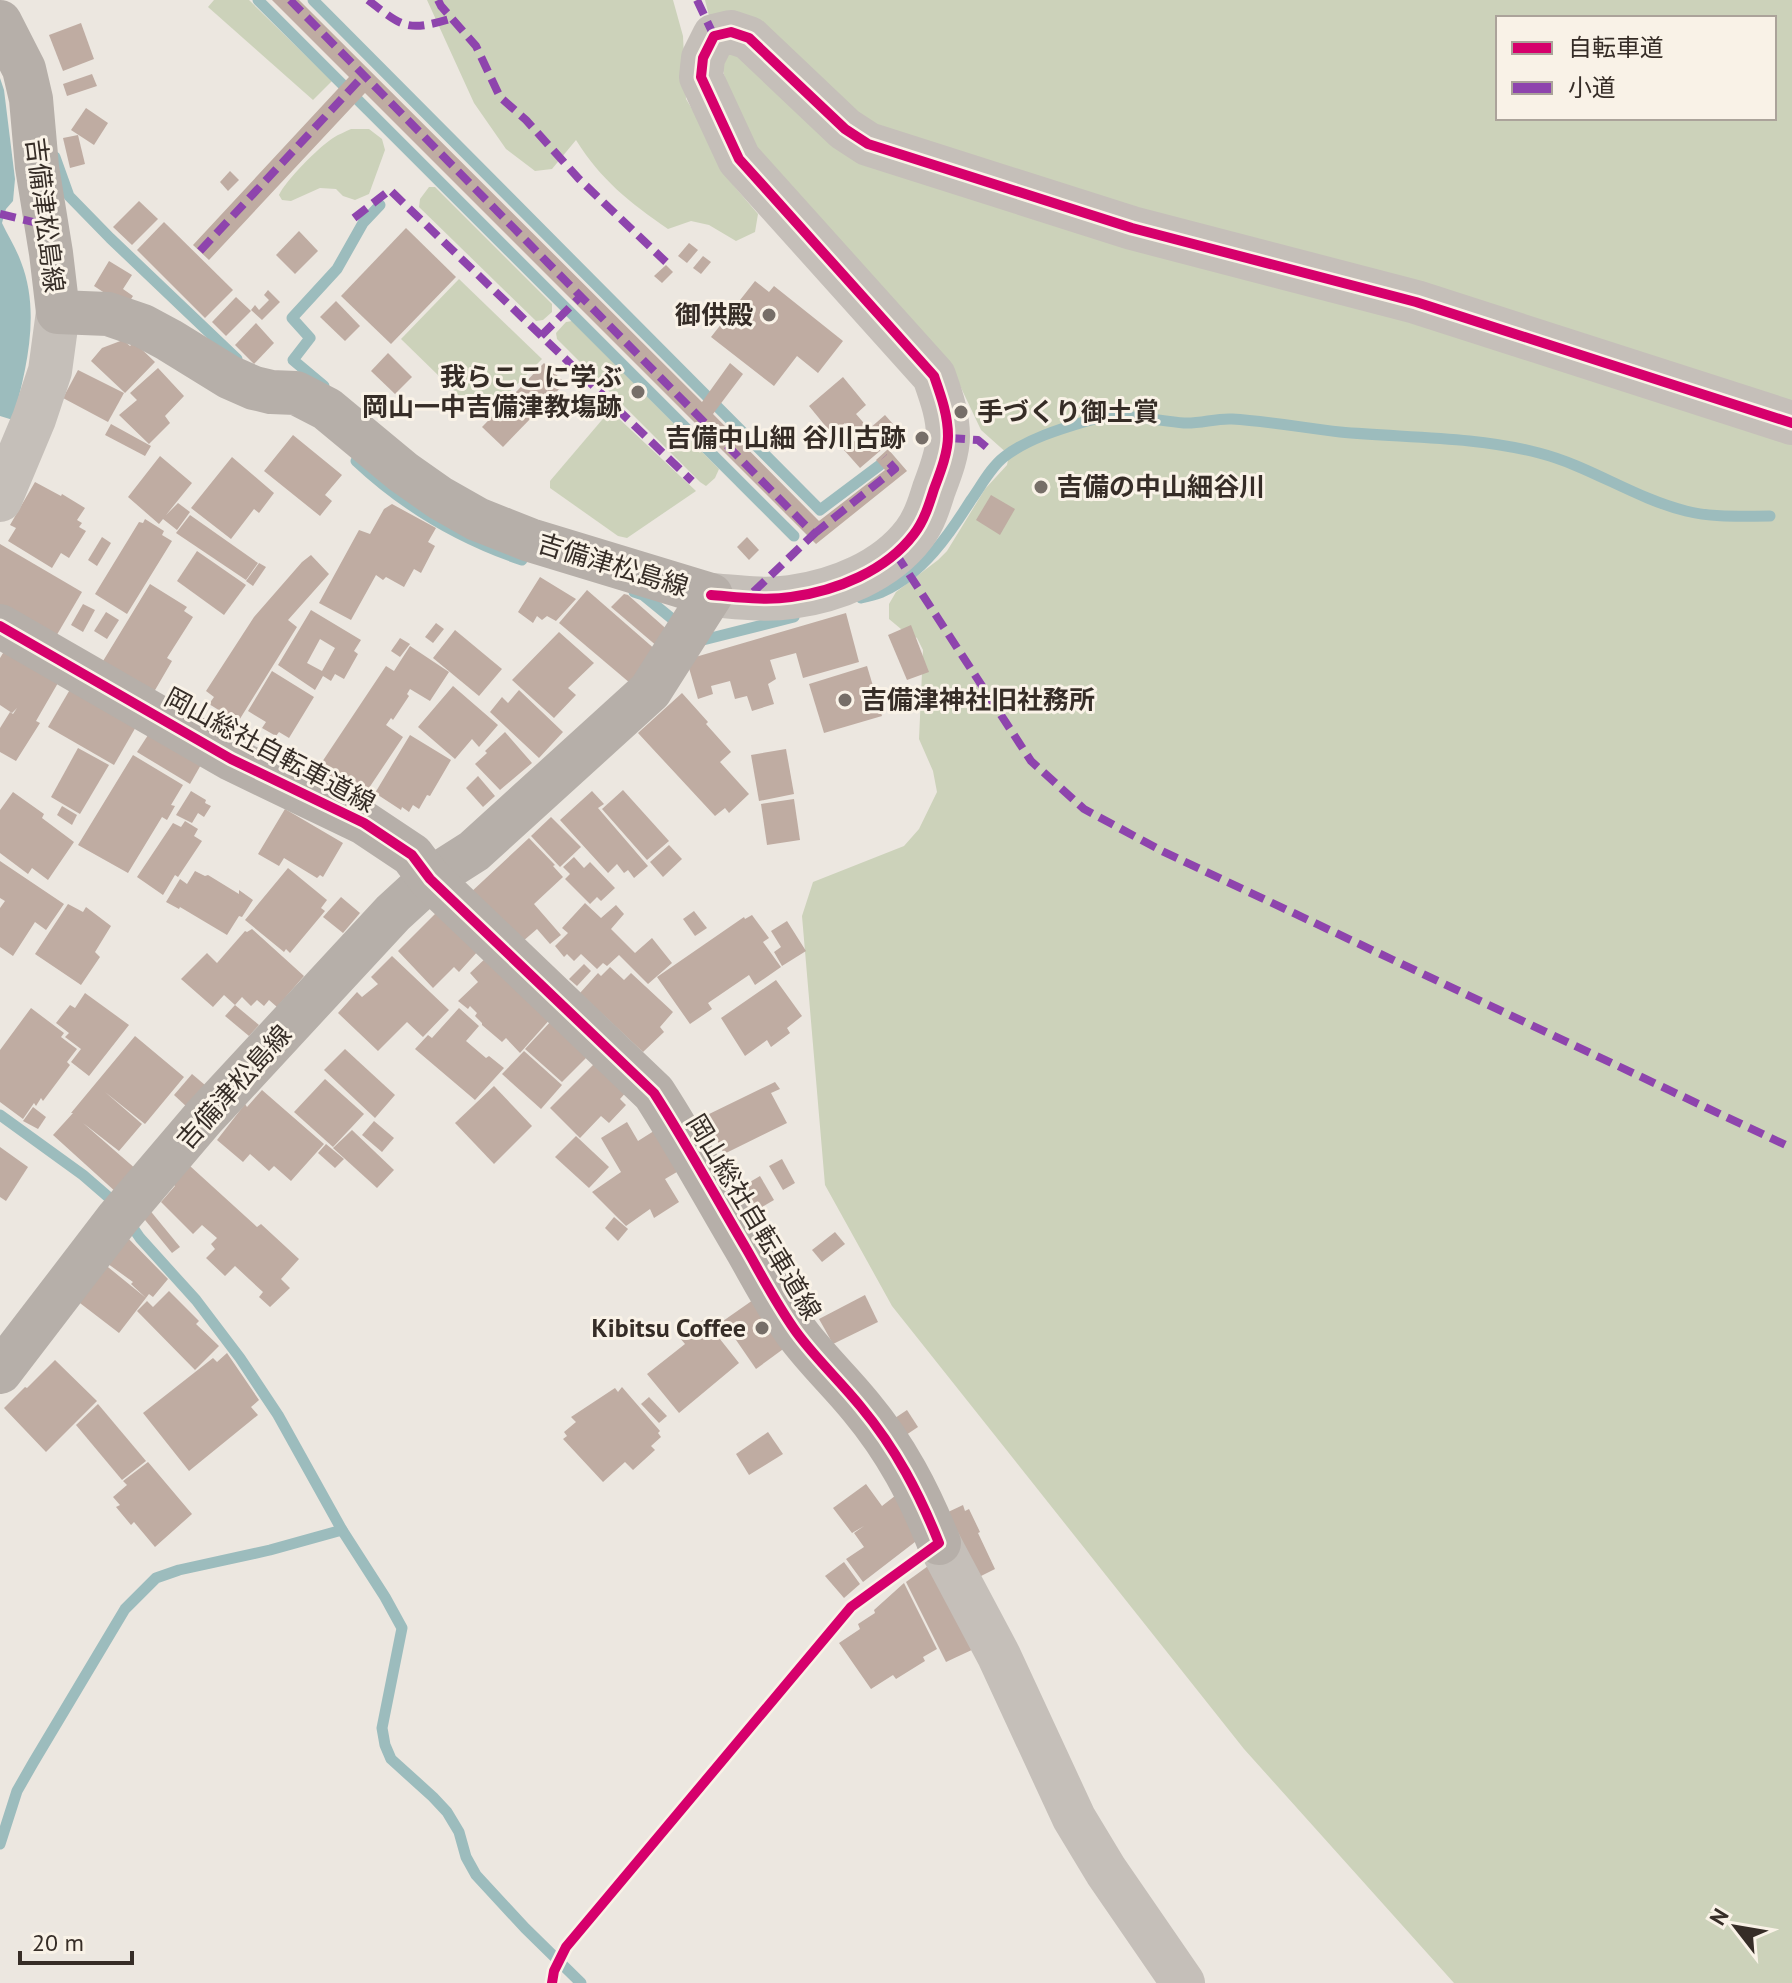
<svg xmlns="http://www.w3.org/2000/svg" width="1792" height="1983" viewBox="0 0 1792 1983" font-family="'PT Sans','Noto Sans JP',sans-serif">
  <style>
    .green { fill: #ccd2ba; fill-rule: evenodd }
    .water { fill: #9cbcbd }
    .lines { fill: none; stroke-linecap: round; stroke-linejoin: round }
    .stream { stroke: #9cbcbd; stroke-width: 11 }
    .building { fill: #bfaca2; fill-rule: evenodd }
    .minor { stroke: #c5bfb9; stroke-width: 44 }
    .secondary { stroke: #b6afa9; stroke-width: 44 }
    .quiet { stroke: #8e44ad; stroke-width: 8; stroke-dasharray: 16 8; stroke-linecap: butt }
    .cycleway-casing { stroke: #f9f2e7; stroke-width: 15 }
    .cycleway { stroke: #d6006c; stroke-width: 10 }
    .poi-dot { fill: #766e68; stroke: #f9f2e7; stroke-width: 3 }
    .labels { text-anchor: middle; stroke-width: 6; stroke-linejoin: round; paint-order: stroke }
    .street-label { font-size: 26px; fill: #362d27; stroke: #f9f2e7 }
    .poi-label { font-size: 26px; font-weight: bold; fill: #362d27; stroke: #f9f2e7; text-anchor: end }
  </style>
  <rect width="100%" height="100%" fill="#ece7e0"/>
  <g class="green">
    <polygon points="214,0 249,0 332,81 313,100 208,7"/>
    <path d="M427,0H673L683,36L686,99L714,145L734,186L758,214L755,232L736,241L709,225L691,221L668,229C629,202 601,180 576,140L552,169L535,171L506,149L474,103Z"/>
    <path d="M705,0H1792V1983H1454L1244,1749L892,1306L825,1185L802,916L813,882L904,846L919,829L937,792L933,771L919,739L923,650L917,638L901,629L889,619V604L896,592L938,560L947,551L985,489L1007,465L1009,455L981,430L954,373L762,164L730,98ZM1498,18H1774V118H1498Z"/>
    <path d="M351,129H369L382,139L385,150L369,194L355,200L343,196L336,189L320,188L291,201L282,200L279,195C286,180 319,147 333,138C339,134 345,132 351,129Z"/>
    <polygon points="429,187 435,187 552,304 552,312 543,320 536,321 419,207 420,199"/>
    <polygon points="459,279 542,359 483,419 401,339"/>
    <polygon points="572,321 719,469 715,478 706,486 700,482 557,339 556,333 566,322"/>
    <polygon points="607,414 614,414 696,491 627,538 618,536 550,488 550,481"/>
  </g>
  <path class="water" d="M0,78L4,90L15,179L13,201L6,209L2,223C8,236 16,248 21,262C41,313 26,370 13,420L0,416Z"/>
  <g class="lines">
    <g class="stream">
      <polyline points="258,0 794,536"/>
      <polyline points="313,0 820,510 880,465"/>
      <polyline points="55,157 69,196 110,238 237,359"/>
      <polyline points="324,386 293,360 310,338 292,318 337,269 363,223 380,205"/>
      <path d="M356,461C404,506 460,539 522,560"/>
      <polyline points="634,592 643,595 676,622"/>
      <path d="M861,598C869,596 877,595 884,591C923,573 949,535 971,500C981,486 991,467 1004,457C1027,439 1060,429 1087,421C1119,411 1151,420 1184,423C1200,424 1216,418 1232,419C1268,421 1304,428 1340,432C1407,438 1474,436 1539,453C1590,466 1634,498 1686,511C1714,518 1742,516 1770,516"/>
      <polyline points="703,640 794,617"/>
      <polyline points="0,1115 83,1175 113,1201"/>
      <polyline points="129,1222 140,1238 196,1300 240,1358 278,1415 342,1530 385,1597 402,1628 382,1728 385,1745 391,1759 433,1797 447,1812 459,1832 466,1857 476,1875 525,1928 581,1983"/>
      <polyline points="0,1844 17,1791 33,1763 125,1609 156,1578 179,1570 270,1550 342,1530"/>
    </g>
  </g>
  <g class="building">
    <polygon points="272,0 299,0 702,402 730,363 743,374 713,414 819,521 885,470 876,460 888,449 907,471 816,544 365,93 209,260 193,245 349,77"/>
    <polygon points="81,23 94,59 63,71 49,35"/>
    <polygon points="92,74 97,86 67,96 63,84"/>
    <polygon points="86,108 108,123 94,145 71,130"/>
    <polygon points="78,135 85,164 70,168 63,138"/>
    <polygon points="230,171 239,180 228,191 220,182"/>
    <polygon points="139,201 158,219 132,245 113,227"/>
    <polygon points="164,222 233,290 205,318 137,250"/>
    <polygon points="406,228 456,277 391,344 341,296"/>
    <polygon points="299,231 318,251 295,274 276,255"/>
    <polygon points="689,243 698,250 687,263 678,256"/>
    <polygon points="703,256 711,262 701,274 693,268"/>
    <polygon points="109,261 132,275 123,289 133,296 126,307 94,286"/>
    <polygon points="666,265 673,272 662,283 654,276"/>
    <polygon points="755,281 769,292 774,286 843,341 818,373 797,356 774,386 711,337"/>
    <polygon points="268,290 280,302 262,320 251,310 255,305 259,310 269,300 264,295"/>
    <polygon points="236,297 251,311 226,336 212,322"/>
    <polygon points="336,301 360,326 345,341 320,317"/>
    <polygon points="256,323 274,343 254,364 235,345"/>
    <polygon points="123,340 130,346 134,342 155,362 125,393 91,361 102,348"/>
    <polygon points="388,353 412,377 395,394 371,371"/>
    <polygon points="544,363 565,383 503,447 482,427"/>
    <polygon points="158,368 184,396 165,416 170,423 149,444 119,415 137,400 130,393"/>
    <polygon points="78,370 124,393 108,422 63,398"/>
    <polygon points="843,377 866,405 856,414 869,429 885,415 901,433 860,468 844,450 858,438 845,423 832,434 809,406"/>
    <polygon points="111,424 151,446 145,456 105,435"/>
    <polygon points="293,435 342,475 325,495 332,501 320,516 264,471"/>
    <polygon points="160,456 192,483 166,515 178,503 190,512 177,530 163,519 159,524 128,497"/>
    <polygon points="232,457 274,493 259,513 254,509 231,539 191,508"/>
    <polygon points="35,482 61,496 62,494 85,508 77,520 82,523 79,527 86,531 69,558 61,553 52,568 8,541 16,528 10,525"/>
    <polygon points="991,495 1015,509 1000,535 976,520"/>
    <polygon points="392,504 436,528 428,542 435,546 421,573 414,569 404,587 386,577 383,580 376,575 351,620 319,603 359,530 370,534 384,509"/>
    <polygon points="190,515 258,563 246,580 176,533"/>
    <polygon points="145,519 164,531 162,535 172,541 127,614 95,594 139,522 143,523"/>
    <polygon points="102,537 111,543 97,566 88,560"/>
    <polygon points="747,537 759,550 749,560 737,547"/>
    <polygon points="0,544 82,592 55,638 0,609"/>
    <polygon points="197,551 246,585 224,615 177,581"/>
    <polygon points="311,555 329,574 288,620 297,627 238,722 209,704 214,697 206,691 254,617 302,562"/>
    <polygon points="259,563 266,567 253,586 246,581"/>
    <polygon points="540,577 576,599 556,621 547,616 542,620 537,616 533,623 518,612"/>
    <polygon points="150,584 187,607 184,611 193,617 167,658 172,661 151,697 100,666"/>
    <polygon points="587,590 657,651 630,683 559,623"/>
    <polygon points="624,594 628,595 671,633 658,647 611,607"/>
    <polygon points="83,604 95,610 83,632 71,625"/>
    <path d="M311,610L361,640L354,651L358,654L344,679L335,674L331,681L323,676L315,690L278,665ZM320,639L335,648L322,671L307,663Z"/>
    <polygon points="106,612 119,620 107,639 94,631"/>
    <polygon points="846,613 859,662 803,678 796,653 770,660 776,679 768,684 774,704 752,711 747,696 735,699 730,681 711,686 713,694 698,699 689,668 692,658"/>
    <polygon points="436,623 444,629 433,643 425,637"/>
    <polygon points="911,625 929,672 907,680 888,635"/>
    <polygon points="455,630 502,669 479,696 433,658"/>
    <polygon points="559,632 594,663 568,688 576,695 554,718 512,680"/>
    <polygon points="400,638 410,644 400,657 391,651"/>
    <polygon points="8,645 62,676 36,721 40,723 16,761 0,752 0,728 10,712 13,714 17,708 12,713 0,705 0,658"/>
    <polygon points="410,646 449,672 430,701 410,689 407,694 409,696 393,720 391,718 386,725 403,737 363,797 318,768 386,666 394,671"/>
    <polygon points="867,666 882,716 824,733 809,684"/>
    <polygon points="272,671 314,697 289,738 279,732 276,736 262,728 266,722 248,711"/>
    <polygon points="72,686 137,725 114,765 48,727"/>
    <polygon points="453,686 498,725 479,747 472,739 455,759 418,727"/>
    <polygon points="519,690 563,732 539,758 490,712 502,697 508,703"/>
    <polygon points="682,693 708,722 706,724 731,752 720,762 749,794 729,813 725,808 715,816 638,733"/>
    <polygon points="150,732 202,763 190,784 137,752"/>
    <polygon points="505,732 532,763 500,790 475,764 487,753 485,751"/>
    <polygon points="410,735 451,760 430,796 427,795 419,809 413,805 409,812 402,807 401,810 375,793"/>
    <polygon points="78,748 109,765 80,814 51,797"/>
    <polygon points="786,749 794,794 759,801 751,755"/>
    <polygon points="133,755 183,785 171,805 175,806 167,820 162,817 128,873 78,845"/>
    <polygon points="478,776 495,796 483,807 466,788"/>
    <polygon points="623,790 669,841 647,860 602,809"/>
    <polygon points="191,791 206,800 205,803 211,806 204,817 198,813 192,823 176,815"/>
    <polygon points="592,791 604,804 598,808 648,866 634,878 628,870 624,873 617,864 608,873 560,820"/>
    <polygon points="13,792 44,814 42,818 74,842 48,880 32,868 28,874 0,853 0,810"/>
    <polygon points="794,799 800,840 767,845 761,804"/>
    <polygon points="62,806 77,815 72,825 57,815"/>
    <polygon points="285,809 343,843 323,877 320,875 317,878 284,858 279,866 258,854"/>
    <polygon points="551,817 581,847 560,867 531,836"/>
    <polygon points="185,821 198,829 194,836 202,841 178,877 175,875 163,895 137,877 173,823 181,827"/>
    <polygon points="529,838 555,865 553,866 563,877 534,904 561,935 550,944 537,929 522,942 469,894"/>
    <polygon points="669,845 682,859 663,877 650,862"/>
    <polygon points="574,857 584,868 590,862 615,888 601,901 597,897 590,904 565,879 570,874 563,867"/>
    <polygon points="0,861 64,904 46,930 35,922 13,956 0,947 0,908 5,901 0,898"/>
    <polygon points="288,868 327,900 321,908 325,911 290,953 286,949 284,952 245,920"/>
    <polygon points="195,871 205,876 208,875 239,894 239,890 253,900 242,917 239,916 227,935 180,907 179,909 166,902 180,879 187,884"/>
    <polygon points="341,897 360,913 343,933 323,917"/>
    <polygon points="585,903 601,918 616,905 624,914 611,929 635,953 652,938 672,963 648,984 619,955 607,966 603,963 597,969 581,954 574,961 567,954 564,957 555,946 568,933 562,928"/>
    <polygon points="68,904 83,912 86,907 111,926 95,952 100,957 81,985 35,954"/>
    <polygon points="439,910 479,950 459,972 454,967 433,988 398,951"/>
    <polygon points="694,911 707,928 695,936 683,919"/>
    <polygon points="752,915 769,938 763,942 781,967 755,985 749,975 708,1003 712,1009 690,1024 657,977 744,917 745,919"/>
    <polygon points="787,921 806,951 782,966 774,952 781,947 771,931"/>
    <polygon points="252,929 304,976 277,1007 269,1000 264,1006 257,1000 251,1006 242,997 235,1005 224,995 213,1007 181,979 207,953 217,963 245,931 247,932"/>
    <polygon points="489,955 552,1017 520,1053 506,1038 502,1042 482,1025 482,1023 475,1016 477,1013 470,1006 468,1009 458,1001 478,982 470,973"/>
    <polygon points="392,956 449,1010 423,1037 407,1022 378,1051 338,1013 357,992 362,997 378,984 371,977"/>
    <polygon points="584,964 591,971 577,986 569,979"/>
    <polygon points="610,967 624,980 631,973 673,1012 660,1027 664,1032 643,1052 580,993 598,973 601,976"/>
    <polygon points="776,980 802,1016 787,1028 790,1033 771,1047 767,1040 745,1056 721,1018"/>
    <polygon points="85,993 129,1025 89,1076 71,1062 81,1049 65,1037 69,1033 56,1023 70,1005 75,1008"/>
    <polygon points="235,1005 259,1025 249,1036 225,1016"/>
    <polygon points="31,1008 64,1033 61,1037 77,1049 67,1062 70,1065 43,1101 41,1098 36,1106 34,1103 23,1119 0,1102 0,1050"/>
    <polygon points="459,1008 479,1026 466,1041 486,1058 489,1056 504,1068 475,1100 415,1049 428,1035 432,1038"/>
    <polygon points="553,1019 590,1054 562,1082 525,1049"/>
    <polygon points="135,1036 184,1077 145,1124 105,1092 142,1124 119,1151 83,1123 137,1170 117,1193 53,1135 73,1113 71,1113"/>
    <polygon points="345,1049 395,1095 375,1118 324,1070"/>
    <polygon points="524,1051 562,1085 541,1109 502,1074"/>
    <polygon points="597,1061 628,1090 620,1099 626,1105 609,1123 601,1116 580,1138 550,1108"/>
    <polygon points="192,1074 205,1085 187,1107 174,1095"/>
    <polygon points="325,1079 364,1114 333,1147 294,1112"/>
    <polygon points="775,1082 780,1089 771,1093 787,1123 724,1154 705,1116"/>
    <polygon points="494,1086 532,1126 494,1164 455,1123"/>
    <polygon points="262,1090 324,1144 291,1181 274,1166 269,1171 250,1154 243,1162 217,1140 245,1104 247,1107"/>
    <polygon points="33,1107 46,1117 38,1129 23,1121"/>
    <polygon points="374,1121 394,1138 382,1152 362,1135"/>
    <polygon points="627,1122 638,1141 657,1129 682,1169 665,1179 679,1202 654,1218 650,1209 626,1226 592,1192 621,1172 601,1138"/>
    <polygon points="352,1130 394,1170 377,1188 333,1148"/>
    <polygon points="576,1136 609,1167 589,1188 555,1157"/>
    <polygon points="326,1144 344,1159 335,1168 318,1153"/>
    <polygon points="0,1147 28,1167 6,1201 0,1197"/>
    <polygon points="782,1159 795,1183 783,1190 769,1166"/>
    <polygon points="190,1166 257,1227 261,1224 299,1259 281,1279 290,1288 270,1307 259,1297 263,1292 235,1266 225,1276 206,1258 215,1249 211,1244 217,1238 202,1225 193,1234 161,1202 175,1186 173,1184"/>
    <polygon points="760,1176 774,1200 747,1216 733,1192"/>
    <polygon points="148,1208 180,1247 172,1253 141,1215"/>
    <polygon points="614,1217 628,1229 618,1241 605,1228"/>
    <polygon points="835,1232 845,1244 822,1262 812,1250"/>
    <polygon points="124,1234 168,1279 153,1297 149,1294 119,1333 76,1300 103,1263 146,1298 131,1284 133,1282 104,1261"/>
    <polygon points="169,1291 199,1321 196,1324 219,1346 195,1370 137,1311 147,1301 153,1307"/>
    <polygon points="865,1295 878,1322 833,1344 819,1319"/>
    <polygon points="753,1300 786,1347 756,1369 723,1321"/>
    <polygon points="704,1319 739,1363 679,1413 647,1374 685,1344 680,1338"/>
    <polygon points="227,1353 259,1400 251,1407 258,1415 189,1471 143,1413 213,1358 217,1362"/>
    <polygon points="55,1360 97,1401 46,1452 4,1408 25,1387 27,1388"/>
    <polygon points="622,1387 660,1431 658,1433 661,1437 651,1446 655,1450 633,1470 625,1462 603,1482 563,1439 567,1436 564,1432 576,1422 571,1417 615,1388 618,1392"/>
    <polygon points="649,1397 667,1416 659,1423 641,1404"/>
    <polygon points="98,1404 146,1461 122,1480 76,1425"/>
    <polygon points="907,1410 918,1427 906,1435 895,1418"/>
    <polygon points="768,1432 783,1454 749,1475 736,1454"/>
    <polygon points="148,1462 192,1514 155,1547 134,1522 131,1525 116,1507 120,1505 113,1497 127,1485 123,1481"/>
    <polygon points="866,1484 882,1506 900,1492 924,1535 863,1582 846,1559 864,1547 854,1533 864,1526 852,1533 833,1508"/>
    <polygon points="963,1505 965,1511 969,1509 980,1532 978,1533 995,1569 977,1578 946,1513"/>
    <polygon points="935,1561 976,1648 946,1662 906,1582"/>
    <polygon points="844,1562 860,1584 844,1598 825,1576"/>
    <polygon points="904,1583 937,1649 923,1657 925,1661 896,1679 893,1675 871,1689 839,1643 860,1629 858,1624 875,1613 874,1610"/>
  </g>
  <g class="lines">
    <g class="minor">
      <polyline points="0,500 34,419 50,371 58,312"/>
      <path d="M711,595C737,597 765,601 791,597C836,591 886,571 914,534C924,521 929,505 934,489C940,473 948,453 948,436C948,415 941,396 934,376L739,159L701,77L703,58L714,36L731,32L749,38L845,129L868,144L1132,228L1416,302L1792,423"/>
      <polyline points="939,1543 999,1656 1074,1818 1106,1871 1183,1983"/>
    </g>
    <g class="secondary">
      <polyline points="0,22 24,69 31,99 37,167 51,253 58,312 108,314 143,326 169,340 229,377 254,388 271,392 296,393 327,409 403,472 440,498 477,519 530,540 711,595 650,691 474,851 430,879 393,913 204,1117 118,1218 0,1372"/>
      <path d="M0,626L231,759L364,823L412,855L430,879L654,1093C687,1144 716,1198 747,1250C763,1278 778,1307 797,1333C817,1360 841,1382 861,1407C896,1449 919,1493 939,1543"/>
    </g>
    <g class="quiet">
      <polyline points="290,0 814,534 747,598"/>
      <path d="M368,0C404,28 407,32 453,18"/>
      <polyline points="438,0 441,6 476,46 500,97 526,120 579,179 666,262"/>
      <polyline points="697,0 714,36"/>
      <polyline points="0,214 46,225"/>
      <polyline points="354,218 390,190 692,481"/>
      <polyline points="200,251 363,76"/>
      <polyline points="541,336 580,297"/>
      <polyline points="949,438 978,440 991,451"/>
      <polyline points="814,534 895,469 884,457"/>
      <polyline points="896,554 1031,761 1084,809 1162,851 1792,1148"/>
    </g>
    <g class="cycleway-casing">
      <g id="cycleway">
        <path d="M711,595C737,597 765,601 791,597C836,591 886,571 914,534C924,521 929,505 934,489C940,473 948,453 948,436C948,415 941,396 934,376L739,159L701,77L703,58L714,36L731,32L749,38L845,129L868,144L1132,228L1416,302L1792,423"/>
        <path d="M0,626L231,759L364,823L412,855L430,879L654,1093C687,1144 716,1198 747,1250C763,1278 778,1307 797,1333C817,1360 841,1382 861,1407C896,1449 919,1493 939,1543L851,1607L566,1947L554,1971L552,1983"/>
      </g>
    </g>
    <use href="#cycleway" class="cycleway"/>
  </g>
  <g class="poi-dot">
    <circle cx="769" cy="315" r="8"/>
    <circle cx="638" cy="392" r="8"/>
    <circle cx="961" cy="412" r="8"/>
    <circle cx="922" cy="438" r="8"/>
    <circle cx="1041" cy="487" r="8"/>
    <circle cx="845" cy="700" r="8"/>
    <circle cx="762" cy="1328" r="8"/>
  </g>
  <g class="labels">
    <g class="street-label">
      <text transform="translate(45 215) rotate(83)" y="9">吉備津松島線</text>
      <text transform="translate(613 565) rotate(17)" y="9">吉備津松島線</text>
      <text transform="translate(270 750) rotate(28)" y="9">岡山総社自転車道線</text>
      <text transform="translate(234 1087) rotate(-48)" y="9">吉備津松島線</text>
      <text transform="translate(754 1217) rotate(59)" y="9">岡山総社自転車道線</text>
    </g>
    <g class="poi-label">
      <text x="753" y="324">御供殿</text>
      <text x="622" y="386">我らここに学ぶ<tspan x="622" dy="30">岡山一中吉備津教塲跡</tspan></text>
      <text x="977" y="421" text-anchor="start">手づくり御土賞</text>
      <text x="906" y="447">吉備中山細 谷川古跡</text>
      <text x="1057" y="496" text-anchor="start">吉備の中山細谷川</text>
      <text x="861" y="709" text-anchor="start">吉備津神社旧社務所</text>
      <text x="746" y="1337">Kibitsu Coffee</text>
    </g>
  </g>
  <rect x="1496" y="16" width="280" height="104" fill="#f9f2e7" stroke="#aba39a" stroke-width="2"/>
  <rect x="1512" y="42" width="40" height="12" fill="#d6006c" stroke="#aba39a" stroke-width="2"/>
  <text x="1568" y="56" font-size="24" fill="#362d27">自転車道</text>
  <rect x="1512" y="82" width="40" height="12" fill="#8e44ad" stroke="#aba39a" stroke-width="2"/>
  <text x="1568" y="96" font-size="24" fill="#362d27">小道</text>
  <g transform="translate(1736 1927) rotate(301)" stroke="#f9f2e7" stroke-width="6" paint-order="stroke">
  <path d="M0-6L14 30L0 20L-14 30Z" fill="#362d27"/>
  <text y="-12" font-size="22" font-weight="bold" text-anchor="middle" fill="#362d27">N</text>
  </g>
  <path d="M20 1951v12h112v-12" fill="none" stroke="#362d27" stroke-width="4"/>
  <text x="32" y="1951" font-size="24" fill="#362d27" stroke="#f9f2e7" stroke-width="6" paint-order="stroke">20 m</text>
</svg>
